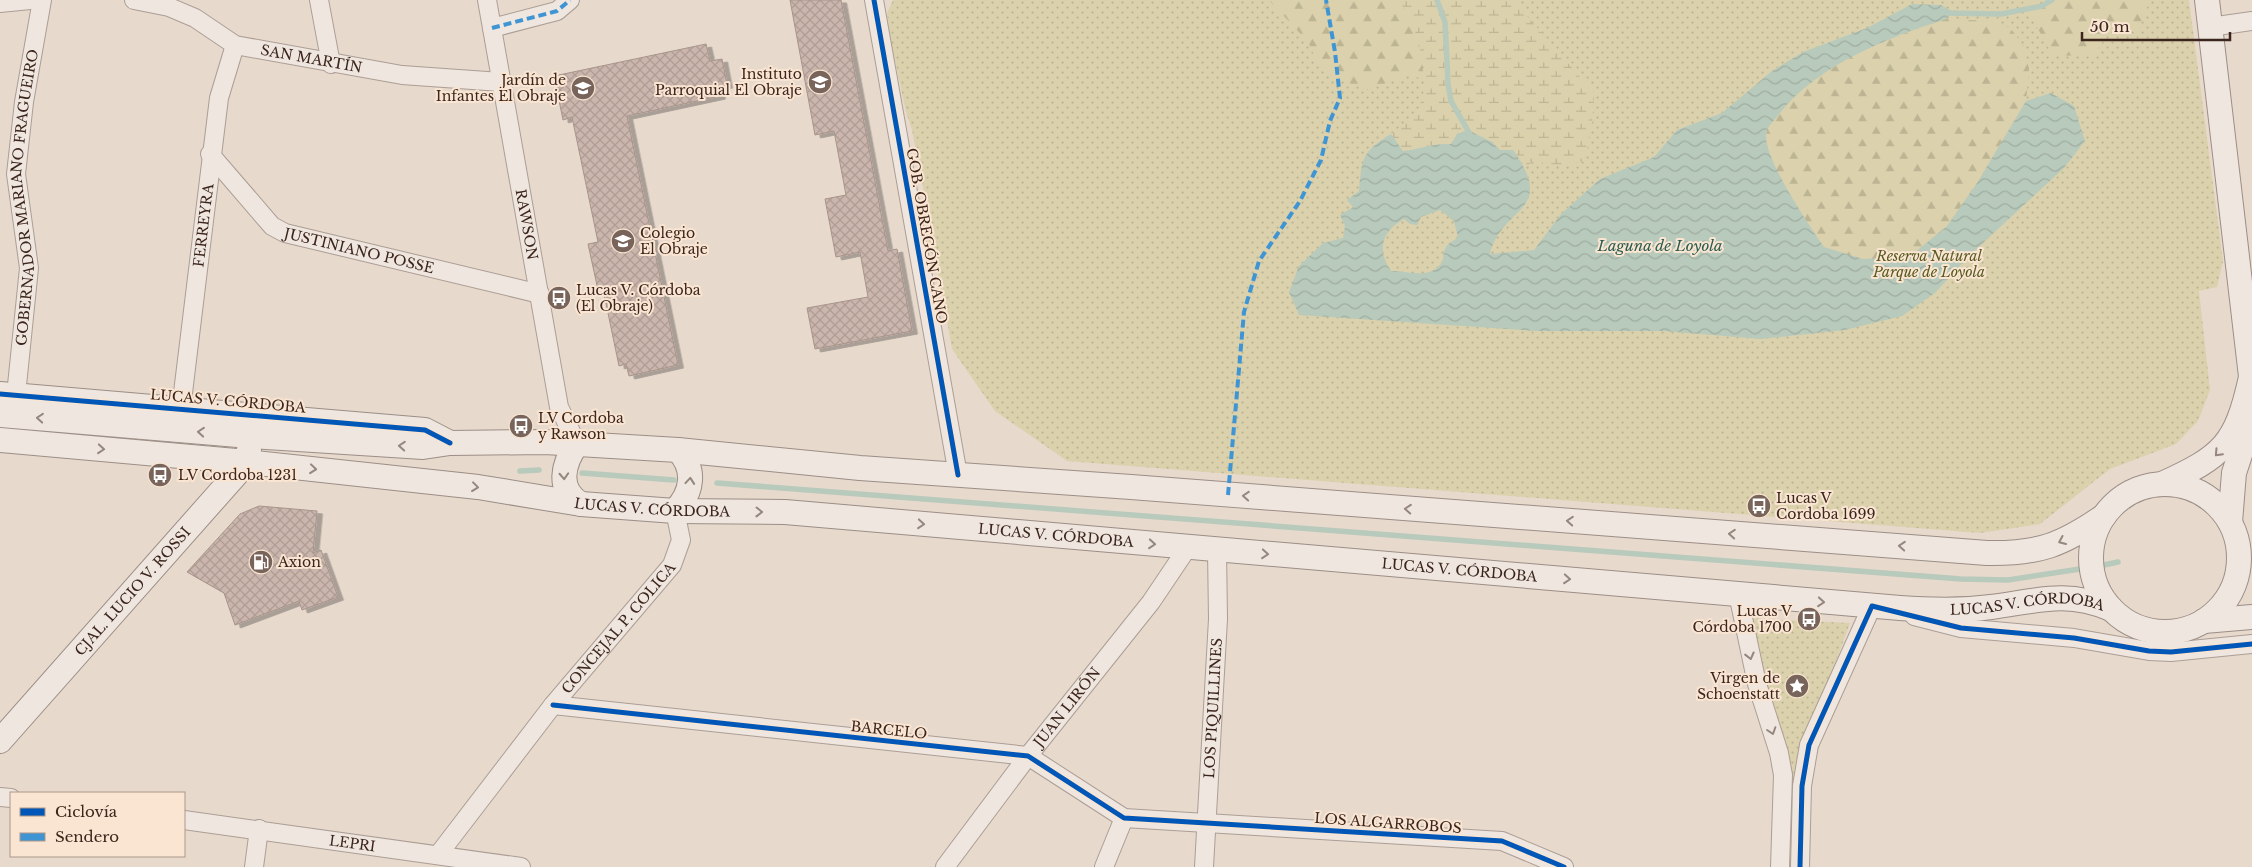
<svg xmlns="http://www.w3.org/2000/svg" width="2252" height="867" viewBox="0 0 2252 867" font-family="'Libre Baskerville',serif">
  <style>
    .green { fill: url(#green-dots) }
    .forest { fill: url(#forest-firs) }
    .wetland { fill: url(#wetland-marsh) }
    .water { fill: url(#water-waves); fill-rule: evenodd }
    .lines { fill: none; stroke-linecap: round; stroke-linejoin: round }
    .stream { stroke: #b8cabb; stroke-width: 5.5 }
    .building { fill: url(#building-cross-hatch); stroke: #a7948b; filter: url(#shadow) }
    .street-casing { stroke: #ac9e95; stroke-width: 20 }
    .secondary-casing { stroke: #9c8e86; stroke-width: 26 }
    .street { stroke: #eee6df; stroke-width: 18 }
    .secondary { stroke: #eee6df; stroke-width: 24 }
    .quiet { stroke: #3f95d4; stroke-width: 4; stroke-dasharray: 8 4; stroke-linecap: butt }
    .cycleway-casing { stroke: #f9e5d1; stroke-width: 8 }
    .cycleway { stroke: #0057b8; stroke-width: 5 }
    .oneway { stroke: #95867e }
    .labels { text-anchor: middle; stroke-width: 4; stroke-linejoin: round; paint-order: stroke }
    .street-label { font-size: 14px; fill: #3c251c; stroke: #f9e5d1 }
    .poi-label { font-size: 14px; fill: #3c251c; stroke: #f9e5d1; text-anchor: start }
    .park-label { font-size: 14px; font-style: italic; fill: #585a21; stroke: #f9e5d1 }
    .water-label { font-size: 15px; font-style: italic; fill: #2a5d4f; stroke: #f9e5d1 }
  </style>
  <defs>
    <pattern id="green-dots" width="8" height="8" patternUnits="userSpaceOnUse" patternTransform="scale(1.25)"><rect width="8" height="8" fill="#dbd2ad"/><path d="M2 2h.1M6 6h.1" fill="none" stroke="#bdb494" stroke-width="1.8" stroke-linecap="round"/></pattern>
    <pattern id="forest-firs" width="22" height="20" patternUnits="userSpaceOnUse" patternTransform="scale(1.25)"><rect width="22" height="20" fill="#dbd2ad"/><path d="M5 1l3.5 6h-7zM16 11l3.5 6h-7z" fill="#bdb494"/></pattern>
    <pattern id="wetland-marsh" width="20" height="14" patternUnits="userSpaceOnUse" patternTransform="scale(1.25)"><rect width="20" height="14" fill="#dbd2ad"/><path d="M1 5h8M5 5V1M11 12h8M15 12V8" fill="none" stroke="#bdb494"/></pattern>
    <pattern id="water-waves" width="16" height="10" patternUnits="userSpaceOnUse" patternTransform="scale(1.25)"><rect width="16" height="10" fill="#b8cabb"/><path d="M0 5q4-4 8 0t8 0" fill="none" stroke="#9fada0"/></pattern>
    <pattern id="building-cross-hatch" width="8" height="8" patternUnits="userSpaceOnUse" patternTransform="scale(1.25)"><rect width="8" height="8" fill="#cbb6ad"/><path d="M0 0l8 8M0 8l8-8" fill="none" stroke="#af9c94"/></pattern>
    <filter id="shadow"><feDropShadow dx="5.5" dy="3" stdDeviation="0" flood-color="#0004"/></filter>
  </defs>
  <rect width="100%" height="100%" fill="#e7d9cc"/>
  <g class="green">
    <polygon points="893,0 2189,0 2223,261 2217,287 2199,291 2210,390 2198,421 2176,444 2110,469 2040,524 1980,533 1067,461 995,411 952,349 935,256 927,250 924,193 912,130 906,112 890,38 887,13"/>
    <polygon points="1750,618 1850,623 1827,686 1792,867 1786,867 1786,746 1766,683"/>
  </g>
  <g class="forest">
    <polygon points="1269,0 1405,0 1412,7 1431,79 1406,76 1367,90 1327,74 1318,63 1308,42"/>
    <polygon points="2022,0 2150,0 2138,30 2115,24 2093,55 2053,56"/>
    <path d="M1946,19L1992,21L2010,28L2024,46L2029,69L2026,101L1977,183L1947,226L1909,257L1863,259L1824,248C1808,223 1766,164 1766,136C1766,127 1774,121 1779,114C1819,64 1887,38 1946,19Z"/>
  </g>
  <path class="wetland" d="M1396,0H1513L1594,93L1592,126L1585,160C1559,171 1558,163 1533,162L1525,167L1513,150H1500L1492,142L1468,130L1457,134L1451,144C1434,143 1420,149 1403,151L1391,134L1417,115L1425,87L1421,53L1410,13Z"/>
  <path class="water" d="M1912,4L1941,5L1953,12L1946,19C1887,38 1819,64 1779,114C1774,121 1766,127 1766,136C1766,162 1809,225 1824,247L1863,259L1909,257L1947,226L1977,183L2026,101L2051,93L2074,106L2085,141L2064,168L1971,254L1935,293L1902,316L1845,330L1761,339L1663,331H1536L1299,315L1289,292L1299,266L1323,243L1343,238L1345,226L1340,215L1353,207L1347,200L1359,191C1362,159 1361,152 1391,134L1403,151C1420,149 1434,143 1451,144L1457,134L1468,130L1492,142L1500,150H1513C1558,213 1501,206 1490,254L1534,250L1561,214L1600,179L1654,157L1677,130L1722,113L1772,71L1803,52L1867,28ZM1440,210L1454,221L1458,237C1455,240 1448,243 1446,247C1443,251 1444,258 1442,262C1430,281 1407,270 1391,271C1376,249 1382,231 1404,219L1410,224L1417,225L1421,217Z"/>
  <g class="lines">
    <g class="stream">
      <polyline points="1437,0 1445,22 1448,84 1451,101 1471,136"/>
      <polyline points="1947,13 2001,14 2042,6 2052,0"/>
      <polyline points="520,471 539,470"/>
      <polyline points="582,473 674,480"/>
      <polyline points="717,483 1961,579 2008,580 2080,569"/>
      <polyline points="2104,565 2118,562"/>
    </g>
  </g>
  <g class="building">
    <polygon points="790,0 841,0 888,251 897,249 912,331 815,349 807,308 868,297 860,252 836,257 825,199 846,195 834,131 815,135"/>
    <polygon points="706,44 710,61 722,59 727,85 718,87 720,96 627,116 678,365 629,376 626,364 619,366 603,289 598,290 588,244 598,242 572,117 563,120 554,76"/>
    <polygon points="259,506 317,511 313,553 321,550 338,597 302,610 299,601 235,625 224,593 187,572 240,514"/>
  </g>
  <g class="lines">
    <g class="street-casing">
      <g id="street">
        <path id="s1" d="M134,0L169,7L195,18L235,45L402,75L501,82"/>
        <polyline points="319,0 331,64"/>
        <path id="s2" d="M487,0L559,407L577,444"/>
        <polyline points="874,0 958,475"/>
        <polyline points="0,3 30,0"/>
        <polyline points="2210,27 2252,21"/>
        <polyline points="492,28 557,11 570,0"/>
        <path id="s3" d="M210,154L272,226L285,233L540,294"/>
        <path id="s4" d="M16,395L29,268L16,174L24,102L42,0"/>
        <path id="s5" d="M181,409L219,98L235,45"/>
        <polyline points="1738,594 1757,684 1779,753 1783,775 1780,867"/>
        <polyline points="1914,616 1961,628 2074,638 2149,651 2171,652 2252,644"/>
        <polyline points="553,705 1028,756 1124,818 1502,841 1564,867"/>
        <polyline points="0,797 11,798"/>
        <path id="s6" d="M184,820L521,867"/>
        <path id="s7" d="M438,855L553,705L672,565L681,540L675,511"/>
        <polyline points="254,867 259,829"/>
        <path id="s8" d="M945,867L1028,756L1151,602L1188,547"/>
        <polyline points="1104,867 1124,818"/>
        <path id="s9" d="M1204,867L1218,619L1217,550"/>
        <polyline points="1800,867 1802,786 1809,745 1872,606 1883,609"/>
      </g>
    </g>
    <g class="secondary-casing">
      <g id="secondary">
        <polyline points="2207,0 2252,385"/>
        <polyline points="0,394 425,430 450,443"/>
        <path d="M0,415L250,436L423,447L450,443L545,442L678,450L860,468L1131,487L1987,553C2039,554 2062,545 2104,516"/>
        <path id="s10" d="M0,440L247,462L478,487L581,504L675,511L785,512L1900,608C1930,610 1961,611 1991,607C2037,601 2066,590 2111,609"/>
        <path d="M577,444C563,463 556,490 581,504"/>
        <path d="M2162,484C2223,456 2236,445 2251,377"/>
        <circle cx="2165" cy="558" r="74"/>
        <path d="M675,511C693,492 696,469 678,450"/>
        <polyline points="2230,522 2234,473 2250,424"/>
        <polyline points="2204,621 2252,617"/>
        <path id="s11" d="M0,741L247,462L249,450"/>
      </g>
    </g>
    <use href="#street" class="street"/>
    <use href="#secondary" class="secondary"/>
    <g class="quiet">
      <polyline points="492,28 557,11 570,0"/>
      <polyline points="1228,495 1244,312 1259,261 1300,201 1321,160 1330,121 1340,98 1335,52 1326,0"/>
    </g>
    <g class="cycleway-casing">
      <g id="cycleway">
        <polyline points="874,0 958,475"/>
        <polyline points="0,394 425,430 450,443"/>
        <polyline points="553,705 1028,756 1124,818 1502,841 1564,867"/>
        <polyline points="1800,867 1802,786 1809,745 1872,606 1961,628 2074,638 2149,651 2171,652 2252,644"/>
      </g>
    </g>
    <use href="#cycleway" class="cycleway"/>
  </g>
  <defs><path id="oneway-chevron" d="M-2-3.5L2.5 0L-2 3.5" fill="none" stroke-width="1.6" stroke-linecap="round" stroke-linejoin="round" transform="scale(1.25)"/></defs>
  <g class="oneway">
    <use href="#oneway-chevron" transform="translate(40 418) rotate(-175)"/>
    <use href="#oneway-chevron" transform="translate(201 432) rotate(-175)"/>
    <use href="#oneway-chevron" transform="translate(402 446) rotate(-176)"/>
    <use href="#oneway-chevron" transform="translate(101 449) rotate(5)"/>
    <use href="#oneway-chevron" transform="translate(2218 453) rotate(133)"/>
    <use href="#oneway-chevron" transform="translate(313 469) rotate(6)"/>
    <use href="#oneway-chevron" transform="translate(564 476) rotate(87)"/>
    <use href="#oneway-chevron" transform="translate(690 481) rotate(-85)"/>
    <use href="#oneway-chevron" transform="translate(475 487) rotate(7)"/>
    <use href="#oneway-chevron" transform="translate(1246 496) rotate(-176)"/>
    <use href="#oneway-chevron" transform="translate(1408 509) rotate(-176)"/>
    <use href="#oneway-chevron" transform="translate(759 512) rotate(1)"/>
    <use href="#oneway-chevron" transform="translate(1570 521) rotate(-176)"/>
    <use href="#oneway-chevron" transform="translate(921 524) rotate(5)"/>
    <use href="#oneway-chevron" transform="translate(1732 534) rotate(-176)"/>
    <use href="#oneway-chevron" transform="translate(2062 541) rotate(156)"/>
    <use href="#oneway-chevron" transform="translate(1152 544) rotate(5)"/>
    <use href="#oneway-chevron" transform="translate(1902 546) rotate(-176)"/>
    <use href="#oneway-chevron" transform="translate(1265 554) rotate(5)"/>
    <use href="#oneway-chevron" transform="translate(1567 579) rotate(5)"/>
    <use href="#oneway-chevron" transform="translate(1821 602) rotate(5)"/>
    <use href="#oneway-chevron" transform="translate(1750 656) rotate(76)"/>
    <use href="#oneway-chevron" transform="translate(1772 731) rotate(72)"/>
  </g>
  <defs>
    <g id="school-disc" transform="scale(1.25)"><circle r="9.5" fill="#78645a" stroke="#f9e5d1"/><path d="M0-5L7-2L0 1L-7-2ZM-4 1L0 2.5L4 1V4Q0 6-4 4Z" fill="#fff"/></g>
    <g id="bus-disc" transform="scale(1.25)"><circle r="9.5" fill="#78645a" stroke="#f9e5d1"/><path d="M-5-6H5V4H4V6H2V4H-2V6H-4V4H-5ZM-3.5-4V0h7V-4ZM-3.5 1.2v1.5H-2V1.2ZM2 1.2v1.5H3.5V1.2Z" fill="#fff"/></g>
    <g id="fuel-disc" transform="scale(1.25)"><circle r="9.5" fill="#78645a" stroke="#f9e5d1"/><path d="M-5.5-6h7V0h2V4h1.3V-2.5L3-4.5l.8-.8L6-3V5H2.5V1h-1V6h-7ZM-4.2-4.7v3.2H.2V-4.7Z" fill="#fff"/></g>
    <g id="sight-disc" transform="scale(1.25)"><circle r="9.5" fill="#78645a" stroke="#f9e5d1"/><path d="M0-6L1.8-2.2L6-1.7L2.9 1.2L3.7 5.4L0 3.3L-3.7 5.4L-2.9 1.2L-6-1.7L-1.8-2.2Z" fill="#fff"/></g>
  </defs>
  <g fill-rule="evenodd">
    <use href="#school-disc" x="820" y="82"/>
    <use href="#school-disc" x="583" y="88"/>
    <use href="#school-disc" x="623" y="241"/>
    <use href="#bus-disc" x="559" y="298"/>
    <use href="#bus-disc" x="521" y="426"/>
    <use href="#bus-disc" x="160" y="475"/>
    <use href="#bus-disc" x="1759" y="506"/>
    <use href="#fuel-disc" x="261" y="562"/>
    <use href="#bus-disc" x="1809" y="619"/>
    <use href="#sight-disc" x="1797" y="686"/>
  </g>
  <g class="labels">
    <g class="street-label">
      <text dy="5" stroke="none"><textPath href="#s1" startOffset="190">SAN MARTÍN</textPath></text>
      <text dy="5" stroke="none"><textPath href="#s4" startOffset="199">GOBERNADOR MARIANO FRAGUEIRO</textPath></text>
      <text dy="5" stroke="none"><textPath href="#s2" startOffset="228">RAWSON</textPath></text>
      <text dy="5" stroke="none"><textPath href="#s5" startOffset="185">FERREYRA</textPath></text>
      <text transform="translate(927 236) rotate(80)" y="5">GOB. OBREGÓN CANO</text>
      <text dy="5" stroke="none"><textPath href="#s3" startOffset="186">JUSTINIANO POSSE</textPath></text>
      <text transform="translate(228 401) rotate(5)" y="5">LUCAS V. CÓRDOBA</text>
      <text dy="5" stroke="none"><textPath href="#s10" startOffset="656">LUCAS V. CÓRDOBA</textPath></text>
      <text dy="5" stroke="none"><textPath href="#s10" startOffset="1061">LUCAS V. CÓRDOBA</textPath></text>
      <text dy="5" stroke="none"><textPath href="#s10" startOffset="1466">LUCAS V. CÓRDOBA</textPath></text>
      <text dy="5" stroke="none"><textPath href="#s11" startOffset="200">CJAL. LUCIO V. ROSSI</textPath></text>
      <text dy="5" stroke="none"><textPath href="#s10" startOffset="2036">LUCAS V. CÓRDOBA</textPath></text>
      <text dy="5" stroke="none"><textPath href="#s7" startOffset="290">CONCEJAL P. COLICA</textPath></text>
      <text dy="5" stroke="none"><textPath href="#s8" startOffset="201">JUAN LIRÓN</textPath></text>
      <text dy="5" stroke="none"><textPath href="#s9" startOffset="159">LOS PIQUILLINES</textPath></text>
      <text transform="translate(889 730) rotate(6)" y="5">BARCELO</text>
      <text transform="translate(1388 823) rotate(4)" y="5">LOS ALGARROBOS</text>
      <text dy="5" stroke="none"><textPath href="#s6" startOffset="170">LEPRI</textPath></text>
    </g>
    <g class="poi-label">
      <text x="802" y="79" text-anchor="end">Instituto<tspan x="802" dy="16">Parroquial El Obraje</tspan></text>
      <text x="566" y="85" text-anchor="end">Jardín de<tspan x="566" dy="16">Infantes El Obraje</tspan></text>
      <text x="640" y="238">Colegio<tspan x="640" dy="16">El Obraje</tspan></text>
      <text x="576" y="295">Lucas V. Córdoba<tspan x="576" dy="16">(El Obraje)</tspan></text>
      <text x="538" y="423">LV Cordoba<tspan x="538" dy="16">y Rawson</tspan></text>
      <text x="178" y="480">LV Cordoba 1231</text>
      <text x="1776" y="503">Lucas V<tspan x="1776" dy="16">Cordoba 1699</tspan></text>
      <text x="278" y="567">Axion</text>
      <text x="1792" y="616" text-anchor="end">Lucas V<tspan x="1792" dy="16">Córdoba 1700</tspan></text>
      <text x="1780" y="683" text-anchor="end">Virgen de<tspan x="1780" dy="16">Schoenstatt</tspan></text>
    </g>
    <g class="park-label">
      <text x="1929" y="261">Reserva Natural<tspan x="1929" dy="16">Parque de Loyola</tspan></text>
    </g>
    <g class="water-label">
      <text x="1660" y="251">Laguna de Loyola</text>
    </g>
  </g>
  <rect x="10" y="792" width="175" height="65" fill="#f9e5d1" stroke="#ad9889"/>
  <rect x="20" y="808" width="25" height="8" fill="#0057b8" stroke="#ad9889"/>
  <text x="55" y="817" font-size="15" fill="#3c251c">Ciclovía</text>
  <rect x="20" y="833" width="25" height="8" fill="#3f95d4" stroke="#ad9889"/>
  <text x="55" y="842" font-size="15" fill="#3c251c">Sendero</text>
  <path d="M2082 32v8h148v-8" fill="none" stroke="#3c251c" stroke-width="2.5"/>
  <text x="2090" y="32" font-size="15" fill="#3c251c" stroke="#f9e5d1" stroke-width="4" paint-order="stroke">50 m</text>
</svg>
